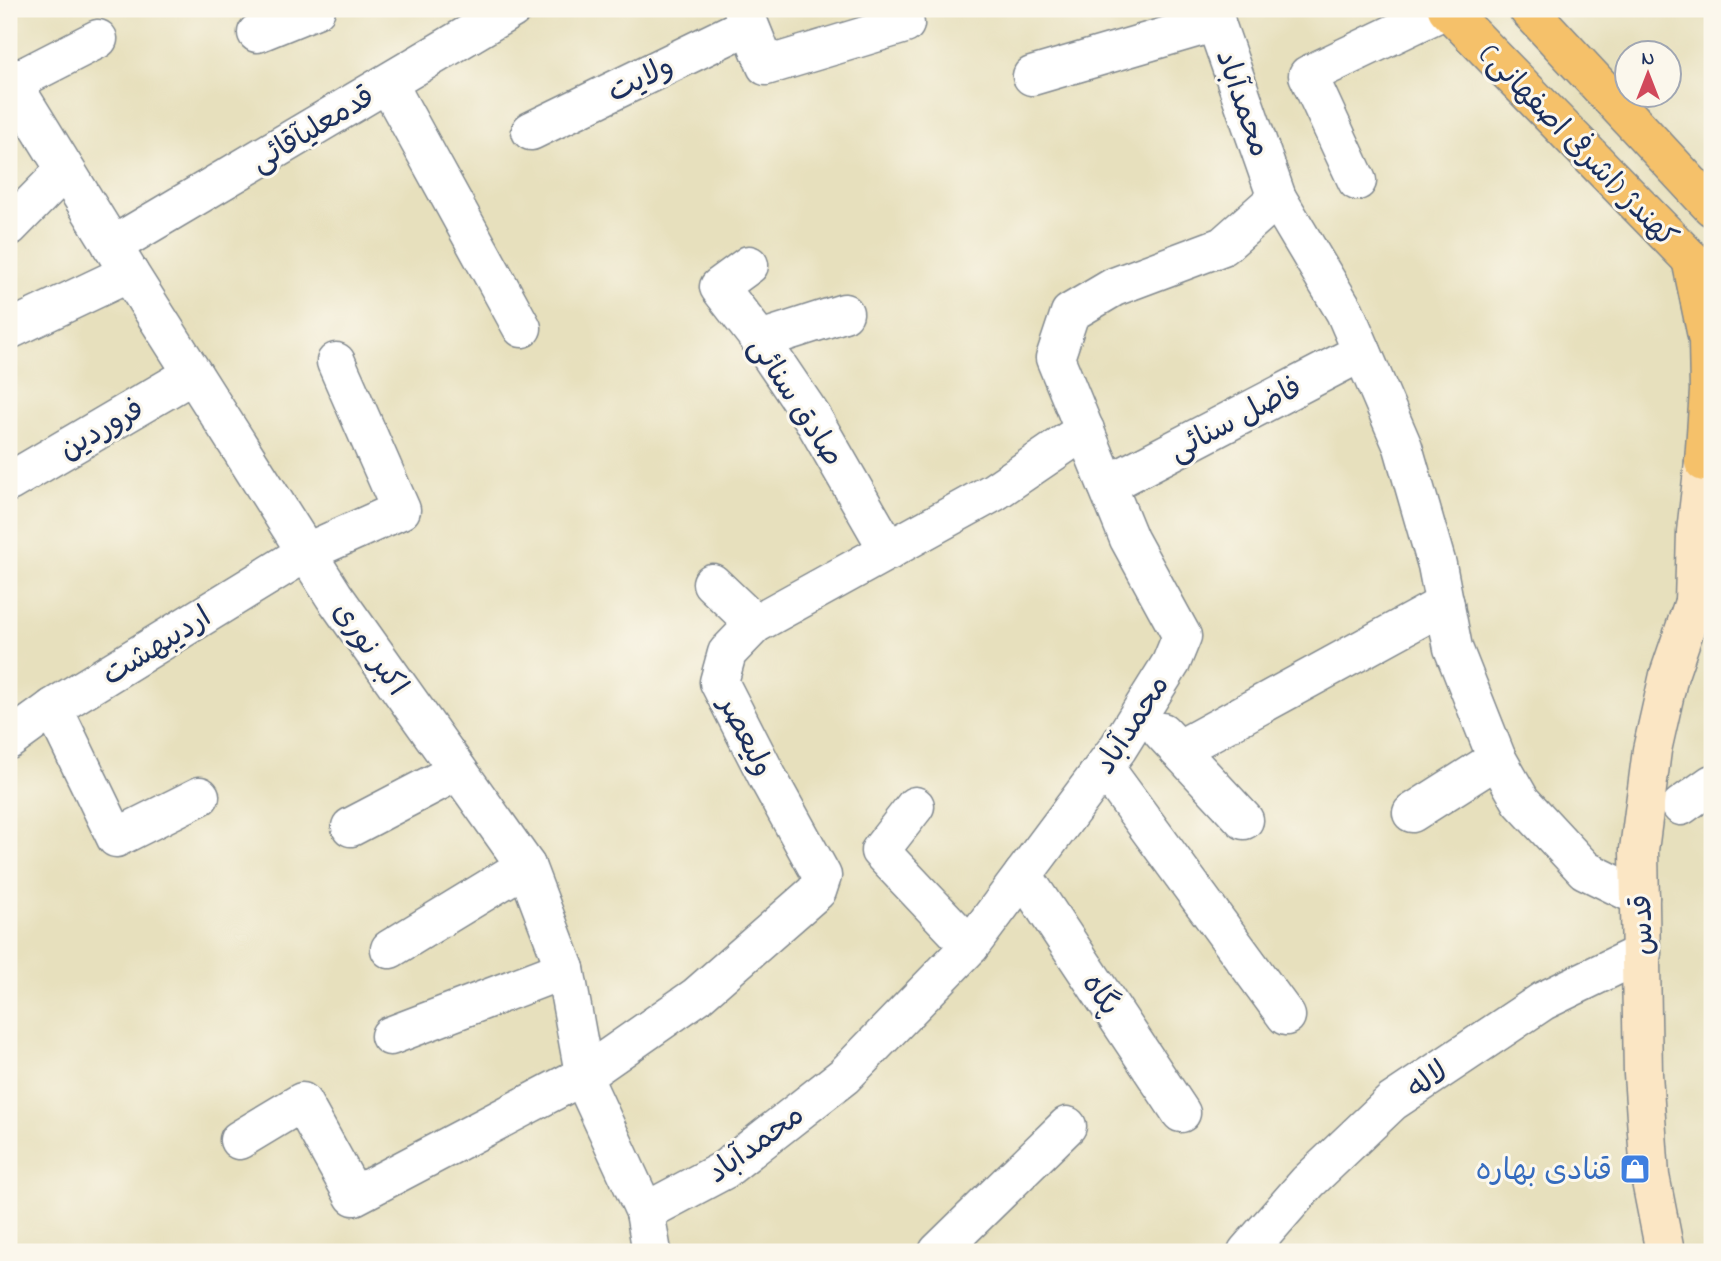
<svg xmlns="http://www.w3.org/2000/svg" width="1721" height="1261" viewBox="0 0 1721 1261" font-family="'Indie Flower','Playpen Sans Arabic',sans-serif">
  <style>
    .lines { fill: none; stroke-linecap: round; stroke-linejoin: round }
    .street-casing { stroke: #81888e; stroke-width: 41 }
    .secondary-casing { stroke: #81888e; stroke-width: 41 }
    .primary-casing { stroke: #81888e; stroke-width: 41 }
    .street { stroke: #fff; stroke-width: 38 }
    .secondary { stroke: #fbe6c4; stroke-width: 38 }
    .primary { stroke: #f5c16b; stroke-width: 38 }
    .labels { text-anchor: middle; stroke-width: 6; stroke-linejoin: round; paint-order: stroke }
    .street-label { font-size: 30px; fill: #1b2f5e; stroke: #fbf7ec }
    .shop-label { font-size: 30px; fill: #366cbe; stroke: #fbf7ec; text-anchor: end }
  </style>
  <rect width="100%" height="100%" fill="#fbf7ec"/>
  <filter id="ink" filterUnits="userSpaceOnUse"><feTurbulence type="fractalNoise" baseFrequency=".0143" numOctaves="2"/><feDisplacementMap in="SourceGraphic" scale="14" xChannelSelector="R" yChannelSelector="G"/><feConvolveMatrix kernelMatrix="1 2 1 2 8 2 1 2 1" color-interpolation-filters="sRGB"/></filter>
  <filter id="wash" filterUnits="userSpaceOnUse"><feTurbulence type="fractalNoise" baseFrequency=".00686" numOctaves="4" result="noise"/><feDisplacementMap in="SourceGraphic" scale="28" xChannelSelector="R" yChannelSelector="G"/><feGaussianBlur stdDeviation="1.57" result="paint"/><feColorMatrix in="noise" values="0 0 0 0 0 0 0 0 0 0 0 0 0 0 0 0 0 1.4 0 .05"/><feComposite in="paint" operator="in"/></filter>
  <g filter="url(#wash)">
    <rect width="100%" height="100%" fill="#e7e0bd"/>
  </g>
  <g filter="url(#ink)">
    <g class="lines">
      <g class="street-casing">
        <g id="street">
          <polyline points="743,9 766,66 905,24"/>
          <polyline points="1211,9 1277,198 1345,312 1403,447 1437,565 1453,648 1497,759 1521,801 1585,870 1640,897"/>
          <polyline points="257,33 316,9"/>
          <polyline points="1032,76 1216,22"/>
          <polyline points="9,78 129,273 334,596 526,866 565,969 586,1084 645,1212 652,1252"/>
          <polyline points="12,83 98,39"/>
          <polyline points="388,84 522,328"/>
          <polyline points="531,131 749,25"/>
          <polyline points="1357,181 1308,75 1446,9"/>
          <polyline points="9,227 65,170"/>
          <polyline points="112,246 512,9"/>
          <polyline points="749,265 719,287 760,340 812,417 889,551"/>
          <polyline points="9,330 129,273"/>
          <polyline points="760,340 844,313"/>
          <polyline points="9,482 193,374"/>
          <polyline points="1107,485 1362,352"/>
          <polyline points="712,583 755,624"/>
          <polyline points="53,708 116,838 200,796"/>
          <polyline points="1162,732 1244,820"/>
          <polyline points="9,740 53,708 305,553 401,510 336,362"/>
          <polyline points="1178,750 1445,604"/>
          <polyline points="1104,767 1286,1016"/>
          <polyline points="915,806 880,851 970,946"/>
          <polyline points="1681,806 1712,784"/>
          <polyline points="1412,813 1497,759"/>
          <polyline points="351,827 458,771"/>
          <polyline points="1023,875 1181,1113"/>
          <polyline points="390,949 526,866"/>
          <polyline points="390,1036 565,969"/>
          <polyline points="239,1140 302,1102 354,1196 584,1075 697,996 817,891 822,876 768,778 719,682 727,653 755,624 994,492 1085,430"/>
          <polyline points="645,1212 724,1170 844,1076 970,946 1118,748 1171,663 1182,636 1129,539 1055,358 1070,313 1114,287 1223,246 1277,198"/>
          <polyline points="938,1252 1067,1126"/>
          <polyline points="1247,1252 1308,1182 1392,1102 1543,1001 1642,953"/>
        </g>
      </g>
      <g class="secondary-casing">
        <g id="secondary">
          <polyline points="1694,602 1696,532 1704,462 1712,451"/>
          <polyline points="1665,1252 1650,1176 1643,1074 1639,850 1652,750 1669,675 1694,602 1712,571"/>
        </g>
      </g>
      <g class="primary-casing">
        <g id="primary">
          <polyline points="1447,9 1712,281"/>
          <polyline points="1528,9 1712,207"/>
          <polyline points="1691,259 1708,341 1709,391 1704,462"/>
        </g>
      </g>
      <use href="#street" class="street"/>
      <use href="#secondary" class="secondary"/>
      <use href="#primary" class="primary"/>
    </g>
  </g>
  <defs>
    <g id="shop-square" transform="scale(1.575)"><rect x="-9" y="-9" width="18" height="18" rx="4" fill="#3f7fe0" stroke="#fbf7ec"/><path d="M-5-2.5h2.3a2.7 3.5 0 0 1 5.4 0H5L5.5 6h-11ZM-1.5-2.5h3a1.5 2.3 0 0 0-3 0Z" fill="#fff"/></g>
  </defs>
  <g fill-rule="evenodd">
    <use href="#shop-square" x="1635" y="1169"/>
  </g>
  <g class="labels">
    <g class="street-label">
      <text transform="translate(640 78) rotate(-26)" y="10">ولایت</text>
      <text transform="translate(1244 103) rotate(71)" y="10">محمدآباد</text>
      <text transform="translate(312 128) rotate(-31)" y="10">قدمعلیآقائی</text>
      <text transform="translate(1579 145) rotate(46)" y="10">کهندژ (اشرفی اصفهانی)</text>
      <text transform="translate(797 401) rotate(57)" y="10">صادق سنائی</text>
      <text transform="translate(1235 418) rotate(-28)" y="10">فاضل سنائی</text>
      <text transform="translate(101 428) rotate(-30)" y="10">فروردین</text>
      <text transform="translate(156 645) rotate(-32)" y="10">اردیبهشت</text>
      <text transform="translate(371 648) rotate(55)" y="10">اکبر نوری</text>
      <text transform="translate(1131 724) rotate(-57)" y="10">محمدآباد</text>
      <text transform="translate(747 736) rotate(63)" y="10">ولیعصر</text>
      <text transform="translate(1641 925) rotate(-92)" y="10">قدس</text>
      <text transform="translate(1102 994) rotate(56)" y="10">پگاه</text>
      <text transform="translate(1427 1079) rotate(-34)" y="10">لاله</text>
      <text transform="translate(755 1143) rotate(-36)" y="10">محمدآباد</text>
    </g>
    <g class="shop-label">
      <text x="1612" y="1179">قنادی بهاره</text>
    </g>
  </g>
  <rect width="1721" height="1261" fill="none" stroke="#fbf7ec" stroke-width="35"/>
  <g transform="translate(1648 74)"><circle r="33" fill="#fbf7ec" stroke="#a1a7b3" stroke-width="2"/>
  <path d="M0-5L12 26L0 18L-12 26Z" fill="#d1495b"/>
  <text y="-10" font-size="19" font-weight="bold" text-anchor="middle" fill="#1b2f5e">N</text>
  </g>
</svg>
